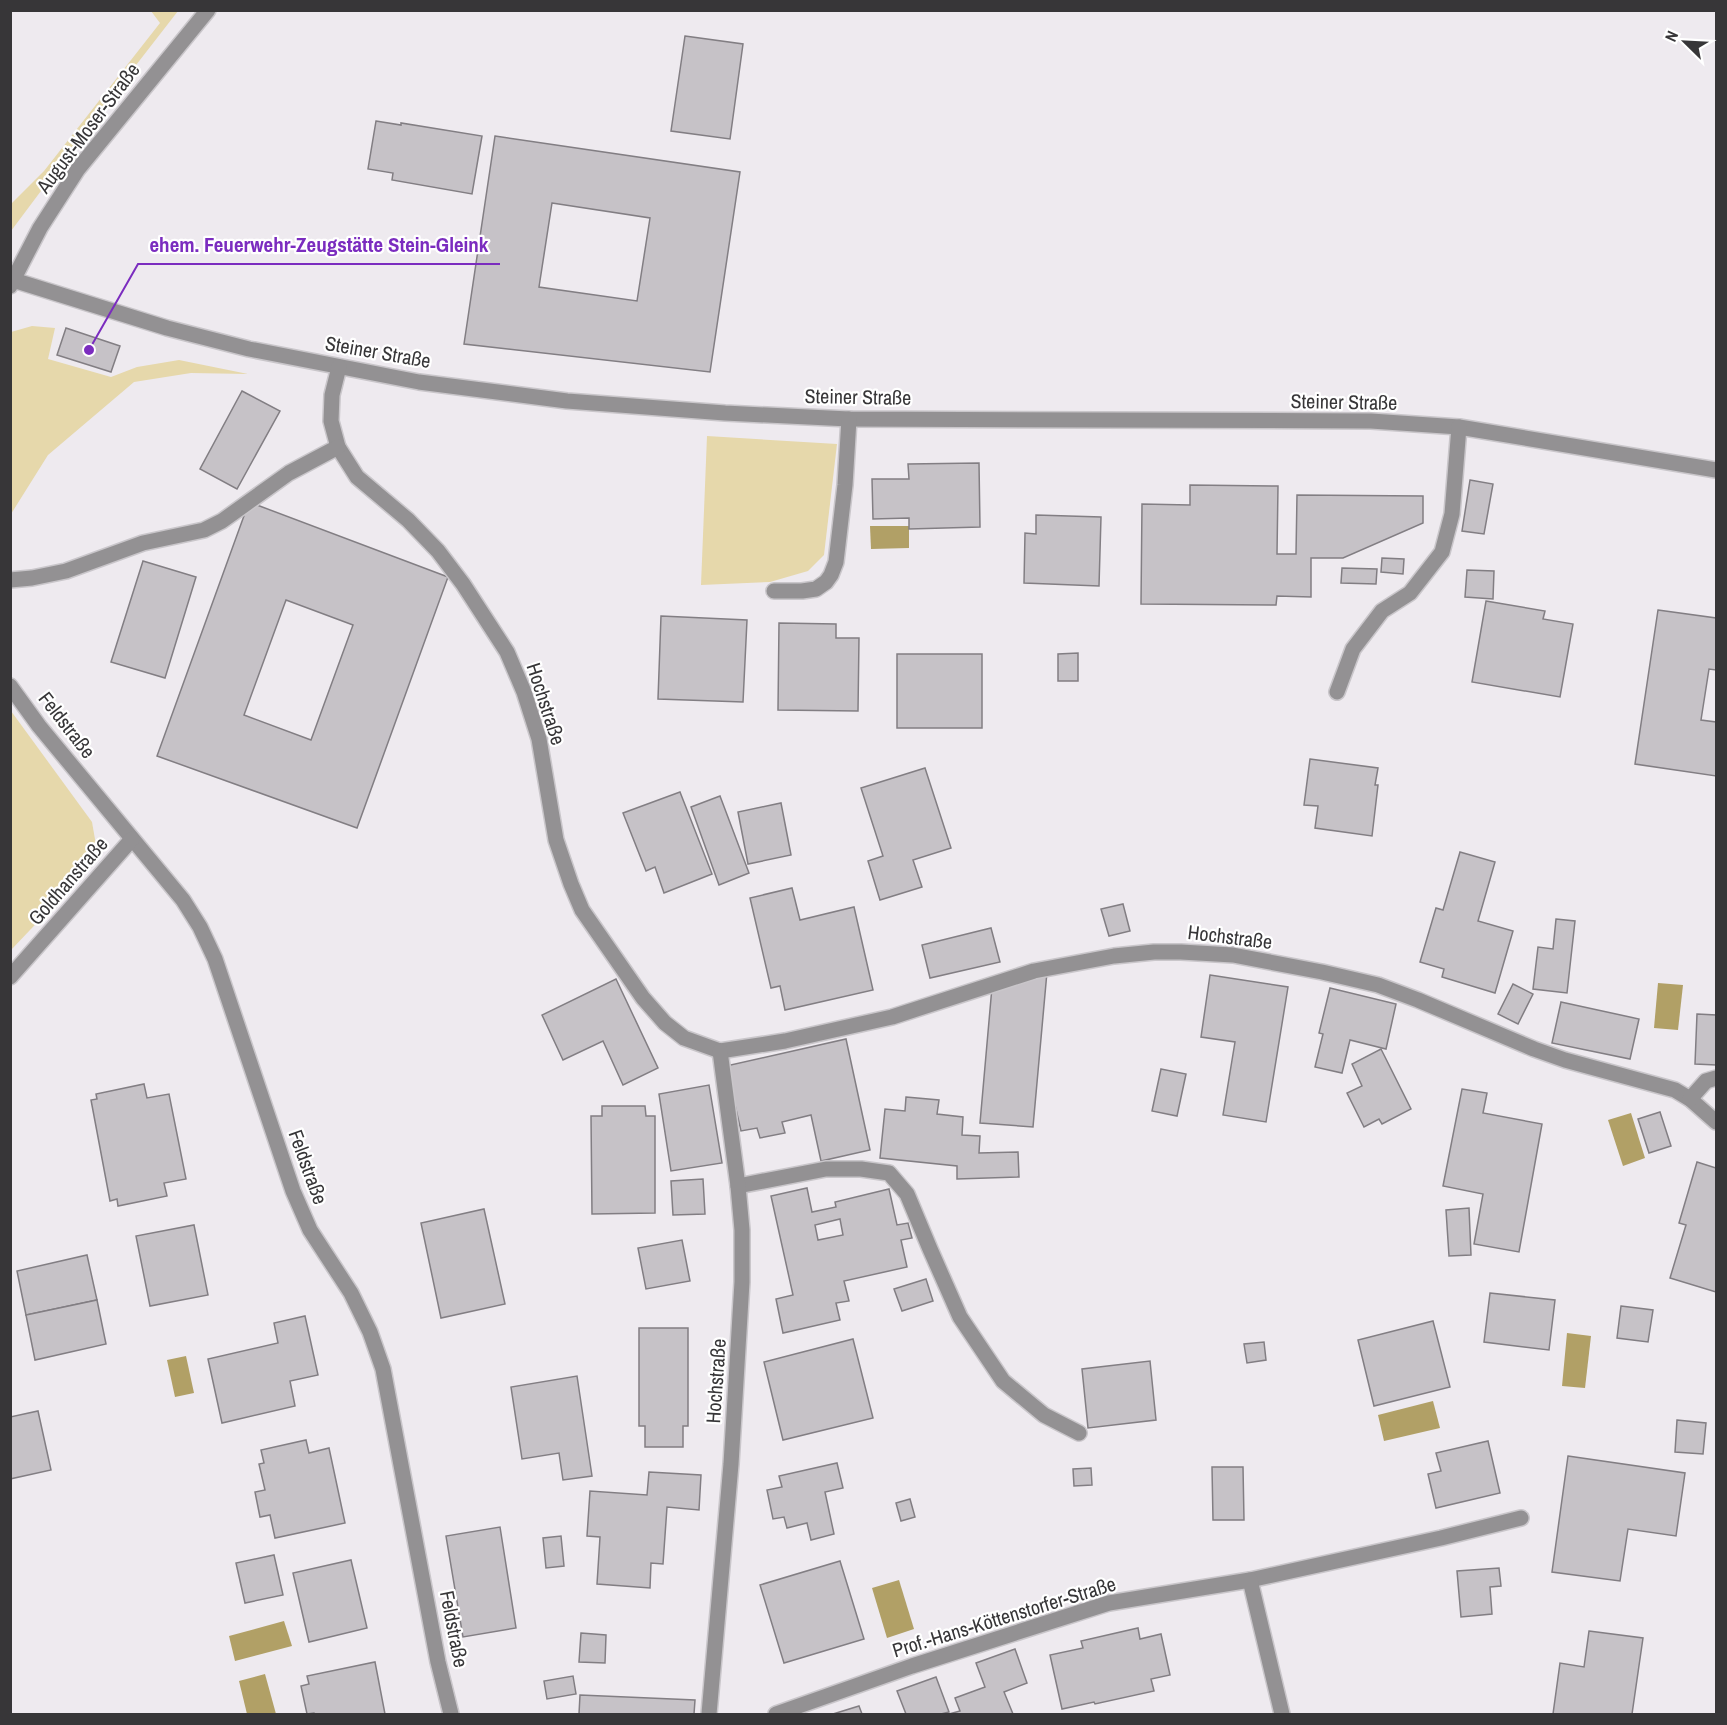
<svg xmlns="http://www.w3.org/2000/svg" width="1727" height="1725" viewBox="0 0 1727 1725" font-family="'Archivo Narrow',sans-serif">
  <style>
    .green { fill: #e6d8ab }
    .water { fill: #b1a066 }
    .building { fill: #c6c2c7; stroke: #827e83; stroke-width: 1.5; fill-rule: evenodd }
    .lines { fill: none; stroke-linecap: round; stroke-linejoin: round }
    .minor-casing { stroke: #c9c6ca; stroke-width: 18 }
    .minor { stroke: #939193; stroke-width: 15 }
    .labels { text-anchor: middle; stroke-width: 4.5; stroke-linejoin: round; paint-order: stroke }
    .street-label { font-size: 20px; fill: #373638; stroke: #fff }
    .leader { fill: none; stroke: #7b2cbf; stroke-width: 2 }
    .callout-dot { fill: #7b2cbf; stroke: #fff; stroke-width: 2 }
    .callout-label { font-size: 21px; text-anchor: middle; font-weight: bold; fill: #7b2cbf; stroke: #fff; stroke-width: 4.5; stroke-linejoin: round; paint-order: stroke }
  </style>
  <rect width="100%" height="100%" fill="#eeeaef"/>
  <g class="green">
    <polygon points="151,11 178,11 112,96 11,231 11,204 44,171 160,23"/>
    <polygon points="32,326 55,328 48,359 111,377 137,367 179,360 248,374 191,373 134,382 48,455 11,514 11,332"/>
    <polygon points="707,436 837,444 824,555 808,571 770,582 701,585"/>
    <polygon points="11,711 92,822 96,845 88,869 11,950"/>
  </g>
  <g class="water">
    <polygon points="870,526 909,526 909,548 871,549"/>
    <polygon points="1658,983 1683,985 1678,1030 1654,1028"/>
    <polygon points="1631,1113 1645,1158 1623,1166 1608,1120"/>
    <polygon points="1567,1333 1591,1336 1585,1388 1562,1386"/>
    <polygon points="186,1356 194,1393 175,1397 167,1360"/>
    <polygon points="1433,1401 1440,1428 1384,1441 1378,1415"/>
    <polygon points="899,1580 914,1629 887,1638 872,1588"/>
    <polygon points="284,1621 292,1646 235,1661 229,1636"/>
    <polygon points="265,1674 276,1714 247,1714 239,1681"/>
  </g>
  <g class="building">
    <polygon points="685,36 743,44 730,139 671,131"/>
    <polygon points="376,121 401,125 401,123 482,136 472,194 392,180 393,173 368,169"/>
    <path d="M495,136L740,172L710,372L464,344ZM552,203L650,218L637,301L539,287Z"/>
    <polygon points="66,328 120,346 111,372 57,355"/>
    <polygon points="242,391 280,411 237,489 200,469"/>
    <polygon points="979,463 980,527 909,529 909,518 873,519 872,479 909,479 908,464"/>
    <polygon points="1470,480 1493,484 1484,534 1462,531"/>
    <polygon points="1190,485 1278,486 1277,554 1296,554 1297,495 1423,496 1423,523 1343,558 1311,558 1311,597 1277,596 1276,605 1141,604 1142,504 1190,505"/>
    <path d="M249,502L448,577L357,828L157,756ZM286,600L353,625L311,740L244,715Z"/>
    <polygon points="1036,515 1101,517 1099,586 1024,583 1025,533 1036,534"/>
    <polygon points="1382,558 1404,559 1403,574 1381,572"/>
    <polygon points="143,561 196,577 165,678 111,662"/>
    <polygon points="1342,568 1377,569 1376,584 1341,583"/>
    <polygon points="1467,570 1494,571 1493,599 1465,597"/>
    <polygon points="1486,601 1545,611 1543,619 1573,624 1560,697 1472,682"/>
    <polygon points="1658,610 1716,618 1716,670 1709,669 1701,720 1716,722 1716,776 1635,764"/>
    <polygon points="661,616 747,620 743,702 658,699"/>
    <polygon points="779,623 836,624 836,638 859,638 858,711 778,710"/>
    <polygon points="1078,653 1078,681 1058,681 1058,654"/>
    <rect x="897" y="654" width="85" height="74"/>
    <polygon points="1310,759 1378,768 1375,785 1378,785 1372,836 1315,828 1318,806 1304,805"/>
    <polygon points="925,768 951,848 913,860 922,887 880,900 868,861 883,856 861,788"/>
    <polygon points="680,792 712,874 664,893 655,867 646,871 623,813"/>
    <polygon points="720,796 749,873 719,885 691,807"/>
    <polygon points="781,803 791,855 748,864 738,812"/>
    <polygon points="1460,852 1495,862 1478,921 1513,931 1495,993 1442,977 1444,969 1420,962 1436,908 1443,910"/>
    <polygon points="792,888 800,920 854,907 873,990 785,1010 780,986 771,988 750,898"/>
    <polygon points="1123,904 1130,931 1109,936 1101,909"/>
    <polygon points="1556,919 1575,921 1567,993 1533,989 1538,947 1553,949"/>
    <polygon points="991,928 1000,962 930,978 922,945"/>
    <polygon points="1047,972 1033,1127 980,1123 992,987"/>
    <polygon points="1210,975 1288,987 1266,1122 1223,1115 1235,1042 1201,1037"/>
    <polygon points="616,979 658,1068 623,1085 603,1041 563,1060 542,1015"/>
    <polygon points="1513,984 1533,994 1518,1024 1498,1014"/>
    <polygon points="1330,988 1396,1004 1386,1049 1350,1040 1342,1073 1315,1067 1323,1034 1319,1033"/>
    <polygon points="1561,1002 1639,1019 1630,1059 1552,1043"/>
    <polygon points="1697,1014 1716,1015 1716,1065 1695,1064"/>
    <polygon points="846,1039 870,1150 821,1161 811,1115 782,1122 785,1133 760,1138 757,1128 741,1131 726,1066"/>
    <polygon points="1381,1049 1411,1109 1382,1124 1379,1119 1364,1127 1347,1093 1362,1086 1352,1064"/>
    <polygon points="1161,1069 1186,1074 1177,1116 1152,1111"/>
    <polygon points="144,1084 147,1098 169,1094 186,1179 164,1183 167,1196 118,1206 117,1199 110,1201 91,1100 97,1099 96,1094"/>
    <polygon points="709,1085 722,1163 671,1171 659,1094"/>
    <polygon points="1462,1089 1487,1093 1483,1113 1542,1124 1519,1252 1474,1244 1483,1194 1443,1186"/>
    <polygon points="906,1097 939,1100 937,1114 963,1117 962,1135 980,1136 979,1153 1018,1152 1019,1177 957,1179 957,1166 880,1158 885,1109 905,1111"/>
    <polygon points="602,1106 645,1106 646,1116 655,1116 655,1213 592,1214 591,1116 602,1116"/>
    <polygon points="1660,1112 1671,1146 1649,1153 1638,1119"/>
    <polygon points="1697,1162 1716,1168 1716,1292 1670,1278 1686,1225 1679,1223"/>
    <polygon points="703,1179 705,1214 673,1215 671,1181"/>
    <path d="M807,1188L812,1212L836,1207L835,1202L889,1189L897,1225L908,1223L912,1238L901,1240L907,1267L844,1281L849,1301L836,1303L840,1320L783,1333L776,1299L793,1295L771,1196ZM840,1219L843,1235L818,1240L815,1225Z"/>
    <polygon points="1469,1208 1471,1255 1449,1256 1446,1210"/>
    <polygon points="484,1209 505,1304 441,1318 421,1223"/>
    <polygon points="194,1225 208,1295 150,1306 136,1236"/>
    <polygon points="682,1240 690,1281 646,1289 638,1248"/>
    <polygon points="87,1255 97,1300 26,1315 17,1271"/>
    <polygon points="926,1279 933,1301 902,1311 894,1289"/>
    <polygon points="1490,1293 1555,1300 1549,1350 1484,1342"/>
    <polygon points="97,1300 106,1344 35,1360 26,1315"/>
    <polygon points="1621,1306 1653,1310 1648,1342 1617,1338"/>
    <polygon points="305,1316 318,1375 290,1381 295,1406 222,1423 208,1359 278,1343 274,1323"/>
    <polygon points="1433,1321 1450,1387 1374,1406 1358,1340"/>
    <polygon points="639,1328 688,1328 688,1426 683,1426 683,1447 645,1447 645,1426 639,1426"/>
    <polygon points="853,1339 873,1418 783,1440 764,1362"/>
    <polygon points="1264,1342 1266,1360 1247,1363 1244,1344"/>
    <polygon points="1150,1361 1156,1420 1088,1428 1082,1369"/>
    <polygon points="577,1376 592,1476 563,1480 559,1453 522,1459 511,1387"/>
    <polygon points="38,1411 51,1470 10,1479 10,1417"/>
    <polygon points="1677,1420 1706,1423 1703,1454 1675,1452"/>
    <polygon points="306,1440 309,1453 329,1448 345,1523 275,1538 270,1515 260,1517 255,1492 265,1490 259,1464 264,1463 261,1450"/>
    <polygon points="1488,1441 1500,1493 1436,1508 1428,1474 1441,1471 1436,1453"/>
    <polygon points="1568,1456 1685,1473 1676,1536 1628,1529 1620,1581 1552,1572"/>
    <polygon points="837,1463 843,1488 825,1492 834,1534 811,1540 807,1523 787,1528 784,1517 773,1519 767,1490 782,1487 779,1476"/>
    <polygon points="1212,1467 1243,1467 1244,1520 1213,1520"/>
    <polygon points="1091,1468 1092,1485 1074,1486 1073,1469"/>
    <polygon points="649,1472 701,1475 699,1510 667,1507 663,1564 651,1563 650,1588 597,1584 600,1537 587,1536 590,1491 647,1495"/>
    <polygon points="910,1499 915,1517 901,1521 896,1503"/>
    <polygon points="500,1527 516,1628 463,1637 446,1536"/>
    <polygon points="561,1536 564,1566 546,1568 543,1538"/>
    <polygon points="274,1555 283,1595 245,1603 236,1563"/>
    <polygon points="351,1560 367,1628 309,1642 293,1573"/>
    <polygon points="840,1561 864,1639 784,1663 760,1585"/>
    <polygon points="1499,1568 1501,1586 1490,1587 1492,1614 1461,1617 1457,1571"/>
    <polygon points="1138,1628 1140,1639 1161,1634 1170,1675 1151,1679 1154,1691 1095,1704 1094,1702 1062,1709 1050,1655 1083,1648 1081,1641"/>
    <polygon points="1589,1631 1643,1638 1632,1714 1553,1714 1560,1663 1584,1667"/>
    <polygon points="581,1633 606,1635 605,1663 579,1662"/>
    <polygon points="1015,1649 1027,1683 1004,1692 1013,1714 949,1714 960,1711 955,1698 985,1687 976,1663"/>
    <polygon points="375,1662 385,1714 315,1714 314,1713 307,1714 301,1686 309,1684 307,1676"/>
    <polygon points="573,1676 576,1694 547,1699 544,1681"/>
    <polygon points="936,1677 949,1712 941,1714 906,1714 897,1691"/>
    <polygon points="580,1695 695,1700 694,1714 579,1714"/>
    <polygon points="859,1706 862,1714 833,1714"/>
  </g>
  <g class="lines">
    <g class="minor-casing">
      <g id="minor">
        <polyline points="10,279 167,328 249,349 419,382 567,401 725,413 849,419 1371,421 1459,427 1716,470"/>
        <polyline points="10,286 40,228 78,169 208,10"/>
        <polyline points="339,367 332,395 331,421 338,447 357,477 408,520 438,551 463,584 507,652 524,692 539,739 556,840 571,884 582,910 643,998 665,1023 684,1038 720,1051 785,1041 892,1017 1034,971 1114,956 1154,952 1181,952 1233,955 1322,972 1378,985 1418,1000 1534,1049 1565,1060 1675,1090 1690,1099 1716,1122"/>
        <polyline points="10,580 32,578 66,571 143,543 204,530 222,521 289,473 338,447"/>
        <polyline points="774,591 802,591 816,589 826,582 831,575 836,562 845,485 849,419"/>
        <polyline points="10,686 39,726 183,900 200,927 215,959 293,1191 310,1230 351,1293 370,1332 383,1369 438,1662 451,1714"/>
        <polyline points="1337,692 1353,649 1382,611 1410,593 1442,552 1452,514 1459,427"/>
        <polyline points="10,977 132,839"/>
        <polyline points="1690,1099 1706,1081 1716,1078"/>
        <polyline points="738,1186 826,1169 861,1169 889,1173 907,1194 930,1249 960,1317 1003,1381 1044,1415 1079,1433"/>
        <polyline points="1250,1580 1441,1538 1521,1518"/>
        <polyline points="709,1714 731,1464 742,1282 742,1230 738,1186 720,1051"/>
        <polyline points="776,1714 912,1666 1109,1603 1250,1580 1282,1714"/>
      </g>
    </g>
    <use href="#minor" class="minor"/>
  </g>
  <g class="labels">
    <g class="street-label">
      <text transform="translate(88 128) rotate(-53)" y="7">August-Moser-Straße</text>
      <text transform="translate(378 352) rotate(10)" y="7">Steiner Straße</text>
      <text transform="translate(858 397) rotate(1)" y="7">Steiner Straße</text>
      <text transform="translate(1344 402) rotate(1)" y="7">Steiner Straße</text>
      <text transform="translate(546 704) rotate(72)" y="7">Hochstraße</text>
      <text transform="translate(67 725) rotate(52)" y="7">Feldstraße</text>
      <text transform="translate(68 881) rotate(-49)" y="7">Goldhanstraße</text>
      <text transform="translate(1230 937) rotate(7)" y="7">Hochstraße</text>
      <text transform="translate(308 1167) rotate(70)" y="7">Feldstraße</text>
      <text transform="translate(716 1381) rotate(-86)" y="7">Hochstraße</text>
      <text transform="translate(1004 1617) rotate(-17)" y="7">Prof.-Hans-Köttenstorfer-Straße</text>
      <text transform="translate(454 1629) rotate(79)" y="7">Feldstraße</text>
    </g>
  </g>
  <path class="leader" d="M89 350L138 264H500"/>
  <circle class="callout-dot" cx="89" cy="350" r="6"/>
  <g class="callout-label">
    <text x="319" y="252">ehem. Feuerwehr-Zeugstätte Stein-Gleink</text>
  </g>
  <rect width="1727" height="1725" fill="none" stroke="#373638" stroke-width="24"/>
  <g transform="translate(1685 42) rotate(294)" stroke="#ffffff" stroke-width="4.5" paint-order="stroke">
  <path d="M0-4.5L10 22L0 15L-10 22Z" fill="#373638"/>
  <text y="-9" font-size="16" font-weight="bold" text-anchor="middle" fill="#373638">N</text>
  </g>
</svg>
